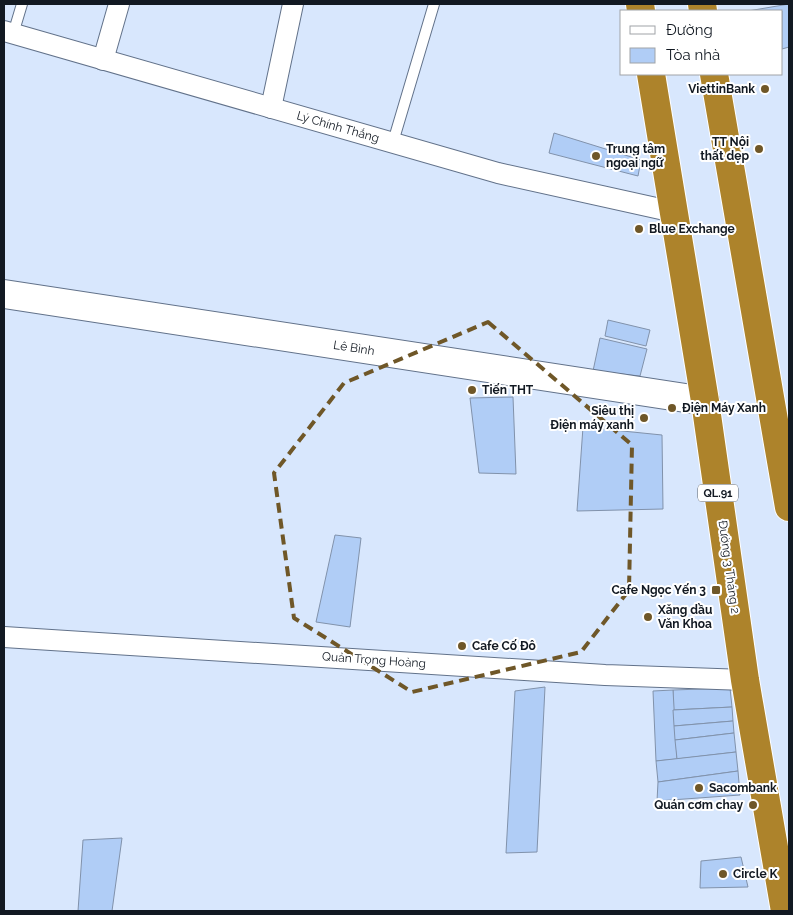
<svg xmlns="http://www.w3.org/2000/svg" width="793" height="915" viewBox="0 0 793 915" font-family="Raleway,sans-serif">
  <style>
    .building { fill: #b0cdf6; stroke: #8192ab }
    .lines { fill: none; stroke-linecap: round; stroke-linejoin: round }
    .lane-casing { stroke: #62728a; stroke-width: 12 }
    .street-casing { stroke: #62728a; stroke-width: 22 }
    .secondary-casing { stroke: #62728a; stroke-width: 30 }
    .highway-casing { stroke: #fff; stroke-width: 30 }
    .lane { stroke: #fff; stroke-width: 10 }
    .street { stroke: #fff; stroke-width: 20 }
    .secondary { stroke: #fff; stroke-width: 28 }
    .highway { stroke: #ad832b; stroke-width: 28 }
    .marked { fill: none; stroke: #6f5728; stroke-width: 4; stroke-dasharray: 10 6; stroke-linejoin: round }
    .poi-dot { fill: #6f5728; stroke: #fff; stroke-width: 2 }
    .labels { text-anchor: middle; stroke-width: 4; stroke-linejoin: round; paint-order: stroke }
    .shield { fill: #fff; stroke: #595e64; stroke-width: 1 }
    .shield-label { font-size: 11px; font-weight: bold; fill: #121922 }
    .poi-label { font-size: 12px; font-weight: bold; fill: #121922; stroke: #fff; text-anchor: start }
    .street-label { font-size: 12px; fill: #121922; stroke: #fff }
  </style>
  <rect width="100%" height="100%" fill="#d8e7fd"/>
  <g class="building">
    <polygon points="789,4 789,47 782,49 782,11 748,11"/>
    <polygon points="554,133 641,160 638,176 549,153"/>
    <polygon points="608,320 650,330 646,346 605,336"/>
    <polygon points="600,338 647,349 640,376 593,371"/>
    <polygon points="513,397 516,474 479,473 470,398"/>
    <polygon points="583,427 662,435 663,509 577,511"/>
    <polygon points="335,535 361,538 350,627 316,622"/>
    <polygon points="545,687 537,852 506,853 515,691"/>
    <polygon points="730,688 732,707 673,710 673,690"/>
    <polygon points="673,690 677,759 656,761 653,691"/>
    <polygon points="732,707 733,721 674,726 673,710"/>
    <polygon points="733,721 734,733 675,740 674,726"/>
    <polygon points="734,733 736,752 677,759 675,740"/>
    <polygon points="736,752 738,771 658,782 656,761"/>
    <polygon points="738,771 740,795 657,801 658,782"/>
    <polygon points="122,838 112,911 78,911 83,840"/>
    <polygon points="741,857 748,887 700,888 701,861"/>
  </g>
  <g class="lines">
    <g class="lane-casing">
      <g id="lane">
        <polyline points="13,34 22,4"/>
        <polyline points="393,142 434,4"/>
      </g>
    </g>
    <g class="street-casing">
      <g id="street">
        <polyline points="4,31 498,173 674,212"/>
        <polyline points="103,60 119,4"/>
        <polyline points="271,108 293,4"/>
        <polyline points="4,637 605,675 745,680"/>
      </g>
    </g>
    <g class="secondary-casing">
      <polyline id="secondary" points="4,294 705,401"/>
    </g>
    <g class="highway-casing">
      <g id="highway">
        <polyline points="640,4 641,11"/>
        <polyline points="702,4 703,11"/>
        <polyline points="651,74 705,401 745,680 785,911"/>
        <polyline points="714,74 789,507"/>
      </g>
    </g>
    <use href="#lane" class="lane"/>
    <use href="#street" class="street"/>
    <use href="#secondary" class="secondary"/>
    <use href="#highway" class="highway"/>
  </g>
  <path class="marked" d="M488,322L632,445L629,590L581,652L412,692L294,618L274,473L344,383Z"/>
  <g class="poi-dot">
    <circle cx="765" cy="89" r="5"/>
    <circle cx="759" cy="149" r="5"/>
    <circle cx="596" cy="156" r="5"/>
    <circle cx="639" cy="229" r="5"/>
    <circle cx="472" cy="390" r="5"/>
    <circle cx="672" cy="408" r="5"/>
    <circle cx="644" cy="418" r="5"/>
    <rect x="711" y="585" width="10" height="10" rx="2.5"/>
    <circle cx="648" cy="617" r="5"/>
    <circle cx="462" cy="646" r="5"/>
    <circle cx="699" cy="788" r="5"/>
    <circle cx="753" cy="805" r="5"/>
    <circle cx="723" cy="874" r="5"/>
  </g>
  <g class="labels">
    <rect class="shield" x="698" y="484.5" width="40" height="17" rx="4"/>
    <g class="shield-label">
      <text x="718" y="497">QL.91</text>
    </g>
    <g class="poi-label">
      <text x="755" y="93" text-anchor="end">ViettinBank</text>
      <text x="749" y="146" text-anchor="end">TT Nội<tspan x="749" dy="14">thất dẹp</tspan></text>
      <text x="606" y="153">Trung tâm<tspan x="606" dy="14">ngoại ngữ</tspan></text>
      <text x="649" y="233">Blue Exchange</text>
      <text x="482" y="394">Tiến THT</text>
      <text x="682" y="412">Điện Máy Xanh</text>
      <text x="634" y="415" text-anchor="end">Siêu thị<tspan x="634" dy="14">Điện máy xanh</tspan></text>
      <text x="706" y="594" text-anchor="end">Cafe Ngọc Yến 3</text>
      <text x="658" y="614">Xăng dầu<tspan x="658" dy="14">Văn Khoa</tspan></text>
      <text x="472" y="650">Cafe Cố Đô</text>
      <text x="709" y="792">Sacombank</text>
      <text x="743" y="809" text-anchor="end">Quán cơm chay</text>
      <text x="733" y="878">Circle K</text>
    </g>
    <g class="street-label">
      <text transform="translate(338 127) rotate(16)" y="4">Lý Chính Thắng</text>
      <text transform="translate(354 348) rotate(9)" y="4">Lê Bình</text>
      <text transform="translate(729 567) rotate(82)" y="4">Đường 3 Tháng 2</text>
      <text transform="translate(374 660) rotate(4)" y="4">Quản Trọng Hoàng</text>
    </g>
  </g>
  <rect width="793" height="915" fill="none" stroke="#121922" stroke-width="10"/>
  <rect x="620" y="10" width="162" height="65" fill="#ffffff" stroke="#a0a3a7"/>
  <rect x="630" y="26" width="25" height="8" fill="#ffffff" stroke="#a0a3a7"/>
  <text x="666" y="35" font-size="15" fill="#121922">Đường</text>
  <rect x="630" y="48" width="25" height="15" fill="#b0cdf6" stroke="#a0a3a7"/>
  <text x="666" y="60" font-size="15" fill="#121922">Tòa nhà</text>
</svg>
